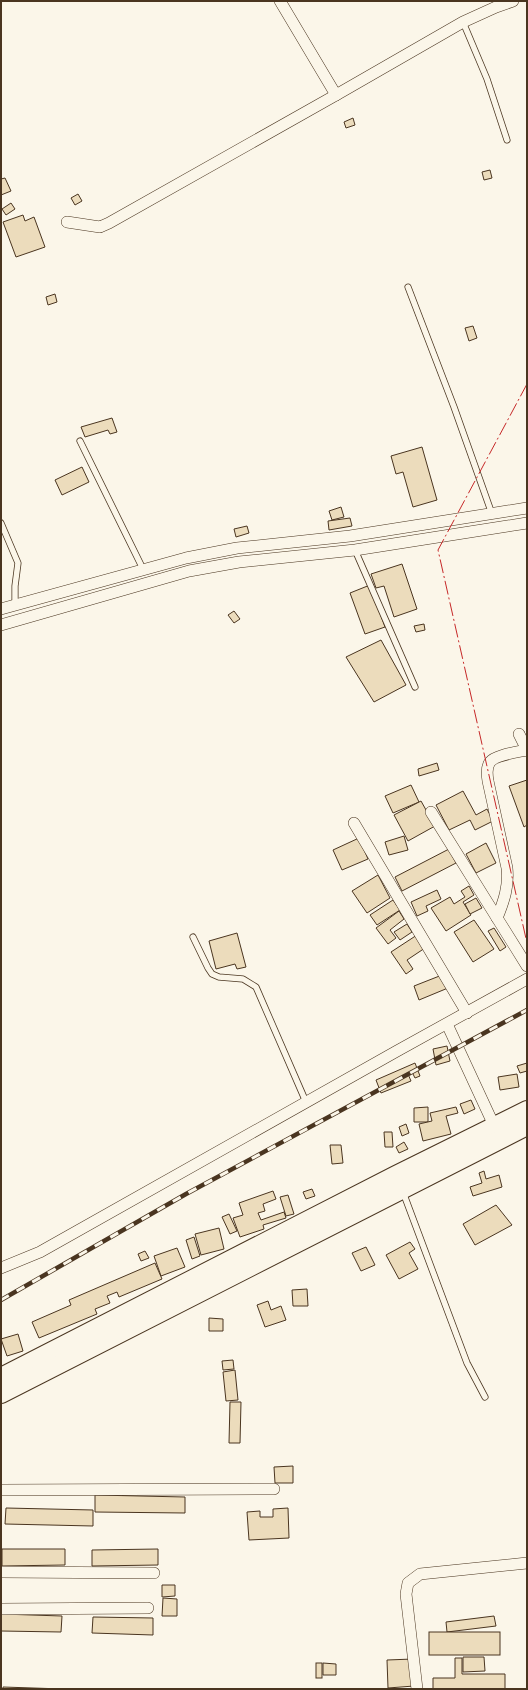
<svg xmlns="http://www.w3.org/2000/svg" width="528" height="1690" viewBox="0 0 528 1690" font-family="Roboto,sans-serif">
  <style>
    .building { fill: #ecdcbc; stroke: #4a3520 }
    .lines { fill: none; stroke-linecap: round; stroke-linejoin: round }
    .lane-casing { stroke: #4a3520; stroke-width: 7 }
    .street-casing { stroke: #4a3520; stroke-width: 12 }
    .primary-casing { stroke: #4a3520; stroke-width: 20 }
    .lane { stroke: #fbf6e9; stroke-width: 5.5 }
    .street { stroke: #fbf6e9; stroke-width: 11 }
    .primary { stroke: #fbf6e9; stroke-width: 18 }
    .rail-casing { stroke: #4a3520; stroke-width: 4.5 }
    .rail { stroke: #fbf6e9; stroke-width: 3; stroke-dasharray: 9; stroke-linecap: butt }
    .power { stroke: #c62828; stroke-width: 1; stroke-dasharray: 14 3 2 3; stroke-linecap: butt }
  </style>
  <rect width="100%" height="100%" fill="#fbf6e9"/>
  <g class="building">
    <polygon points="353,118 355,125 346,128 344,122"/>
    <polygon points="490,170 492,178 484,180 482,172"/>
    <polygon points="5,178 11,191 1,195 1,179"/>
    <polygon points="78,194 82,201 75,205 71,198"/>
    <polygon points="11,203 15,209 6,215 2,209"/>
    <polygon points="23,215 25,221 34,217 45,247 16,257 3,222"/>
    <polygon points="55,294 57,302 48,305 46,297"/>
    <polygon points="473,326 477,338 469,341 465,328"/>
    <polygon points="112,418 117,432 110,434 108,430 85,437 81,427"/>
    <polygon points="422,447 437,500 413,507 403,472 396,474 391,456"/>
    <polygon points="82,467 89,482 62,495 55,480"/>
    <polygon points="341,507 344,517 332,520 329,511"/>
    <polygon points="350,518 352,526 329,530 328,521"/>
    <polygon points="247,526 249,533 236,537 234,529"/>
    <polygon points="402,564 417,609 394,617 384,586 376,588 371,574"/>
    <polygon points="370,585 385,627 365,634 350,593"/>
    <polygon points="234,611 240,619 234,623 228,615"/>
    <polygon points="424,624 425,630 416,632 414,626"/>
    <polygon points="381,640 406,685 374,702 346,657"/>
    <polygon points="437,763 439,770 419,776 418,769"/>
    <polygon points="527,780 527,825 524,827 509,786"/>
    <polygon points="411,785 419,802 393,813 385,796"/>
    <polygon points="463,791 476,815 487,809 493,821 475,830 470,820 449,830 436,805"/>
    <polygon points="421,801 435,826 408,841 394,815"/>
    <polygon points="404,836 408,850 389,855 385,842"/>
    <polygon points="359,838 368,859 342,870 333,850"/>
    <polygon points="486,843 496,863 476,873 466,854"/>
    <polygon points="449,849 456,863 402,891 395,877"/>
    <polygon points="378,875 390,898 367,913 352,891"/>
    <polygon points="469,886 474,895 463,902 471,915 446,931 431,908 450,897 454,904 465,897 461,891"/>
    <polygon points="437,890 441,899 426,906 428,911 417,916 411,902"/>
    <polygon points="476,898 482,908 470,914 465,904"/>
    <polygon points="393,900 400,910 377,925 370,915"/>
    <polygon points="399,911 404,919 390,930 396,938 388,944 376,928"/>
    <polygon points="474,920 494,949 473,962 454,932"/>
    <polygon points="407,924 412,932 400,940 394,932"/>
    <polygon points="494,928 506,947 500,951 488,931"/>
    <polygon points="237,933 246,967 237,969 235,964 216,969 209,941"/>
    <polygon points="417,935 425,948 407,960 413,969 406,974 391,952"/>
    <polygon points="442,975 448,988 419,1000 414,986"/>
    <polygon points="447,1046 450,1061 436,1065 433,1049"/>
    <polygon points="415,1063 420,1076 415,1078 412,1072 408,1074 411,1081 381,1093 376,1080"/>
    <polygon points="527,1063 527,1071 520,1073 517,1066"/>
    <polygon points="517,1074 519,1087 500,1090 498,1077"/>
    <polygon points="471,1100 475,1109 464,1114 460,1104"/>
    <polygon points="428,1107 428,1122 414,1122 414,1108"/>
    <polygon points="456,1107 458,1113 446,1116 451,1134 423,1141 419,1124 432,1121 430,1113"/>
    <polygon points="406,1124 409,1133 402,1136 399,1127"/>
    <polygon points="384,1132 392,1132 393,1147 385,1147"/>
    <polygon points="404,1142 408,1149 399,1153 396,1147"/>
    <polygon points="330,1145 341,1145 343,1163 332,1164"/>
    <polygon points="484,1171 486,1179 499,1175 502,1187 473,1196 470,1187 482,1183 479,1173"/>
    <polygon points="312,1189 315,1196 306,1199 303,1192"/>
    <polygon points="273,1191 276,1199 263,1204 265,1211 258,1213 261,1220 284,1212 286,1218 263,1225 264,1229 240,1237 233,1218 243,1215 239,1203"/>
    <polygon points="288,1195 294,1214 286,1216 280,1197"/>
    <polygon points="496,1205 512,1225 475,1245 463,1224"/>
    <polygon points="229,1214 237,1231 230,1234 222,1217"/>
    <polygon points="219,1228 224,1249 201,1255 195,1234"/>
    <polygon points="194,1237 200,1256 192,1259 186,1240"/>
    <polygon points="410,1242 415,1249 409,1253 418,1269 399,1279 386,1255"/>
    <polygon points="366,1247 375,1265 361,1271 352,1253"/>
    <polygon points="177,1248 185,1267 161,1276 154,1256"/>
    <polygon points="145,1251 149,1258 141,1261 138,1254"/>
    <polygon points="155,1263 162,1279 119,1297 117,1292 107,1296 110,1303 95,1309 97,1314 39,1338 32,1322 71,1305 69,1300"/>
    <polygon points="307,1289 308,1306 293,1306 292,1290"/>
    <polygon points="268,1301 271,1310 281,1306 286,1320 265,1327 257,1305"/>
    <polygon points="209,1318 223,1319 223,1331 209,1331"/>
    <polygon points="18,1334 23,1351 7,1356 1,1339"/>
    <polygon points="233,1360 234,1369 223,1370 222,1361"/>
    <polygon points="235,1370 238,1400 226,1401 223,1372"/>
    <polygon points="230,1402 241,1402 240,1443 229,1443"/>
    <polygon points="293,1466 293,1483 275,1483 274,1467"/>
    <polygon points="95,1495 185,1497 185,1513 95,1512"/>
    <polygon points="6,1508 93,1510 93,1526 5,1524"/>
    <polygon points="288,1508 289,1538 249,1540 247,1512 260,1511 260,1517 273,1517 273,1509"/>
    <polygon points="2,1549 65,1549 65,1565 2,1566"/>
    <polygon points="158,1549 158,1565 92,1566 92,1550"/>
    <polygon points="162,1585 175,1585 175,1596 162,1597"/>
    <polygon points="163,1598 177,1599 177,1616 162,1616"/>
    <polygon points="1,1614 62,1616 61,1632 1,1631"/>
    <polygon points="494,1616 496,1626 447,1632 446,1622"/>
    <polygon points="93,1617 153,1618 153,1635 92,1633"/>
    <rect x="429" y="1632" width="71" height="23"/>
    <polygon points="463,1657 484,1657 485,1671 463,1672"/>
    <polygon points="455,1658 462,1658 462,1674 505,1674 505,1689 433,1689 433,1678 455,1678"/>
    <polygon points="413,1659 414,1686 388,1688 387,1660"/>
    <rect x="316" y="1663" width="6" height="15"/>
    <polygon points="323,1663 336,1664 336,1675 323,1675"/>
    <polygon points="3,1687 63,1689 3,1689"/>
  </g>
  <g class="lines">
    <g class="lane-casing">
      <g id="lane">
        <polyline points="463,22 487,79 507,140"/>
        <polyline points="408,287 454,407 492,514"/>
        <polyline points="80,441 143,569"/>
        <polyline points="1,523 18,563 15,586 15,605"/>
        <polyline points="355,550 415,687"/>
        <polyline points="193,937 208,968 212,974 219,977 243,979 256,987 306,1102"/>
        <polyline points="403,1192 467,1363 485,1397"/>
      </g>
    </g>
    <g class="street-casing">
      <g id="street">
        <polyline points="280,1 336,95 463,22 496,7 513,1"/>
        <polyline points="67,222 100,227 109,223 336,95"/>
        <polyline points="1,609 186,558 237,548 350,536 527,508"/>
        <polyline points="1,625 189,571 239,562 355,550 527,523"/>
        <polyline points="519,734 527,750"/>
        <polyline points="431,812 527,966"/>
        <polyline points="354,823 467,1013"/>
        <path d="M497,918C504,901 509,886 507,868L488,781C487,775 486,767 490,762C495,755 518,752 527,750"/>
        <polyline points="447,1024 497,1132"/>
        <polyline points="1,1268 40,1252 397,1051 527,979"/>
        <polyline points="1,1490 274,1489"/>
        <polyline points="1,1572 154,1573"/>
        <polyline points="1,1609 148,1608"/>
        <polyline points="417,1689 406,1594 408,1583 420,1574 527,1563"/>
      </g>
    </g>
    <g class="primary-casing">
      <g id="primary">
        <polyline points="1,1377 396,1175 527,1110"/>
        <polyline points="1,1394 527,1126"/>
      </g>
    </g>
    <use href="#lane" class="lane"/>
    <use href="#street" class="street"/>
    <use href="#primary" class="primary"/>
    <g class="rail-casing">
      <polyline id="rail" points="1,1300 186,1194 527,1010"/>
    </g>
    <use href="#rail" class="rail"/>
    <polyline class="power" points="527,384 438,550 527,943"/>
  </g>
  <rect width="528" height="1690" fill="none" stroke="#4a3520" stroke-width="4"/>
</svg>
